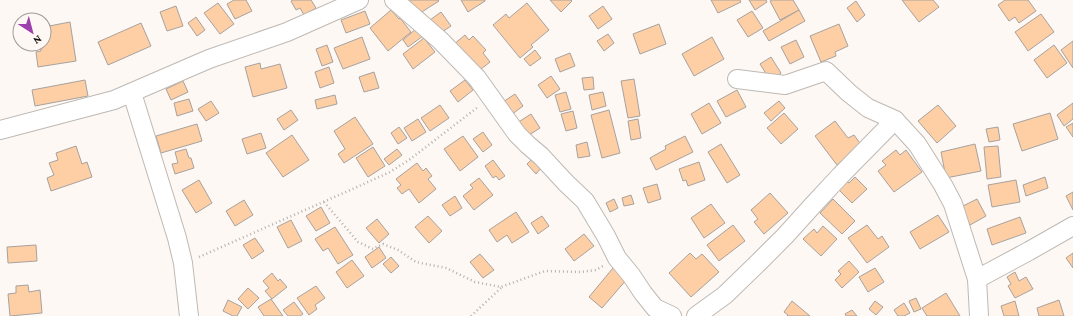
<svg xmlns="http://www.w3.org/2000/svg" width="1073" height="316" viewBox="0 0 1073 316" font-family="'Crimson Pro',serif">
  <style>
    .building { fill: #fecea5; stroke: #a7a29e }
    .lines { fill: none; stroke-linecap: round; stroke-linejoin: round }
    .street-casing { stroke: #beb9b4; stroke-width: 20 }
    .path { stroke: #b4b0ac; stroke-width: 2.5; stroke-dasharray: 1 3; stroke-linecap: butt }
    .street { stroke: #fff; stroke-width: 18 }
  </style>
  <rect width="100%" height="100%" fill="#fef8f4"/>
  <g class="building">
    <polygon points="234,0 246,0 252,11 235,19 227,4"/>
    <polygon points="293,0 311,0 316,8 304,15 300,8 296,10 291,1"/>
    <polygon points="408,0 438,0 439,1 417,15"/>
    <polygon points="461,0 485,0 485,1 468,12"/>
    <polygon points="550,0 571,0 572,1 561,12"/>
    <polygon points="711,0 740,0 741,2 718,13"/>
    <polygon points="749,0 766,0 767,2 755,10"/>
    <polygon points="772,0 793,0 799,10 780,20 770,1"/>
    <polygon points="902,0 933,0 939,7 919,22"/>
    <polygon points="1005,0 1028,0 1036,11 1019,23 1015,17 1009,21 998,5"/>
    <polygon points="856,1 865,15 857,22 847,8"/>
    <polygon points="218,3 234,24 220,34 204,13"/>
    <polygon points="527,3 549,30 531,45 533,47 520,58 493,25 506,14 509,18"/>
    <polygon points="176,6 183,26 167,31 160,12"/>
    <polygon points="603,6 612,19 598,29 589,16"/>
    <polygon points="391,10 399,19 400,18 411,32 388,51 370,28"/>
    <polygon points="799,10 805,21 769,41 763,31"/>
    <polygon points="365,11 370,24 346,33 341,20"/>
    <polygon points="752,11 763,28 748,37 737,20"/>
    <polygon points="441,12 451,26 439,34 430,20"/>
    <polygon points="1041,14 1054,32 1028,51 1015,32"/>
    <polygon points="196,17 205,30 197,36 188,23"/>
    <polygon points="70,22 76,61 38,67 36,52 41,51 40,44 44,44 44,27"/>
    <polygon points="141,23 151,46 108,65 98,42"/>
    <polygon points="659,24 666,44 640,54 633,34"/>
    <polygon points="839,24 848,46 835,52 836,56 821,62 810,36"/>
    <polygon points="417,28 423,36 408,47 403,40"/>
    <polygon points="608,34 614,43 604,51 597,41"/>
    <polygon points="465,35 469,40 473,36 486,50 483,53 490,62 476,73 453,45"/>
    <polygon points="362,37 370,59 343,69 334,48"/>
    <polygon points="712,37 724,59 694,76 682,54"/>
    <polygon points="424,38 435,52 413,69 403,54"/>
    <polygon points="796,40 804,57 790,64 781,47"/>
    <polygon points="1073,41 1073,68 1061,50"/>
    <polygon points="327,45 333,62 322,66 316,49"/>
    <polygon points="1054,45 1067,63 1047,78 1034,60"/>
    <polygon points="535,50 541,58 530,66 524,59"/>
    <polygon points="570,53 575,66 560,72 555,59"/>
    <polygon points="771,57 781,73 770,80 760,64"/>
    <polygon points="260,63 261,69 280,64 287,88 253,97 245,67"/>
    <polygon points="329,67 334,83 320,88 315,72"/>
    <polygon points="374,72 379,88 364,92 359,77"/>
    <polygon points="551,76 560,89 547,98 538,85"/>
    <polygon points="593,77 594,89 584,90 582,78"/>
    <polygon points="634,79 640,116 628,118 621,81"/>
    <polygon points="85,80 88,96 35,106 32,90"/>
    <polygon points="465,80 473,90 458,102 450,91"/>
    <polygon points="183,81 188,92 171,100 166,89"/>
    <polygon points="737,90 746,107 726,117 717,101"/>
    <polygon points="566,92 571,109 560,112 555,95"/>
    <polygon points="603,92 606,106 592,110 589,95"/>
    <polygon points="515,94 523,106 511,115 503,102"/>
    <polygon points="335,95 337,104 317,109 315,100"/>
    <polygon points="189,99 193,111 177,116 174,103"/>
    <polygon points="211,101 219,113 206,121 198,109"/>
    <polygon points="779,101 785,108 771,121 764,113"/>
    <polygon points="709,103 721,123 702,134 691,114"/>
    <polygon points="1073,103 1073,119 1064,126 1057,115"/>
    <polygon points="440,105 449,118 430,131 421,118"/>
    <polygon points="938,105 956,126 937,143 918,121"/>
    <polygon points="291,110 298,120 284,130 277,119"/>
    <polygon points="609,110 620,153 602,158 591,115"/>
    <polygon points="573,111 577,128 566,131 561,114"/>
    <polygon points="784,113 798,129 781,144 767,128"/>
    <polygon points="1050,113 1058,139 1022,151 1013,124"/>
    <polygon points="531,114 540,128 526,137 517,123"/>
    <polygon points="355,117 373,144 344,163 338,154 345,149 334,131"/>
    <polygon points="418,119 426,132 412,141 404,128"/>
    <polygon points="638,119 641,138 631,140 628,121"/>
    <polygon points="835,121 848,138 854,135 862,146 837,165 815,136"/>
    <polygon points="1073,123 1073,137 1066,127"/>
    <polygon points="197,124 202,141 161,153 156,136"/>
    <polygon points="399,127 407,138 398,144 391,133"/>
    <polygon points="998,127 1000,140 989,142 986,129"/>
    <polygon points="483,132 492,145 483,152 473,139"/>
    <polygon points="261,133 266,148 247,154 242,139"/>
    <polygon points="292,135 309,160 283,177 266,153"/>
    <polygon points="463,136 478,157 460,171 444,149"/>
    <polygon points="685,136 693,152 656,170 650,158 666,149 665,146"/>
    <polygon points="587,142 590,156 578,158 576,145"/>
    <polygon points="721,144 740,175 727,183 708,152"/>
    <polygon points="975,144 981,171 946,178 941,152"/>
    <polygon points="76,146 82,164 87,162 92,177 51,191 47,178 54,175 49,163 58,160 56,153"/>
    <polygon points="998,146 1001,177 987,179 984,147"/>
    <polygon points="373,147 385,166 368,177 356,158"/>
    <polygon points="186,149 189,158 191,158 194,168 175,174 172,164 178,163 175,152"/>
    <polygon points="397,149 402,155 389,165 384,159"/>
    <polygon points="896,150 900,155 906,150 922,172 894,192 878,171 886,165 882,161"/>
    <polygon points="536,155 542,167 536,174 527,164"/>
    <polygon points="493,160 505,176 499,180 496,176 493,178 485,166"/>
    <polygon points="699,162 705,180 688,186 686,180 683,181 679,169"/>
    <polygon points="417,163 423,171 426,168 432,176 428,179 436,189 419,203 409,189 402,194 397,188 401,185 396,179"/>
    <polygon points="855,177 867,189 852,203 838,189 846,181 849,183"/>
    <polygon points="1045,177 1048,188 1026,196 1023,185"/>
    <polygon points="479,178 493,195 474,210 463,196 473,188 470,185"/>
    <polygon points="199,180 212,203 196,213 182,190"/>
    <polygon points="1016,180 1020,202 992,207 988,185"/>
    <polygon points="657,184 661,199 648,203 643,188"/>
    <polygon points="1073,192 1073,210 1066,196"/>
    <polygon points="770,193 788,213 764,234 754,222 758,219 751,210"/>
    <polygon points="631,195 634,204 624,206 622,198"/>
    <polygon points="455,196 462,208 450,216 442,205"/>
    <polygon points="614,199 618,208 610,212 606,203"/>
    <polygon points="833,199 855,221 842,234 820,213"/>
    <polygon points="977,199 986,216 970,225 961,207"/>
    <polygon points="244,200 253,215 235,226 226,211"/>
    <polygon points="711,204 725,223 704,238 691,218"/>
    <polygon points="321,207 330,223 316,231 306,216"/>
    <polygon points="516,212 529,232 512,243 507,235 497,242 489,230"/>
    <polygon points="938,215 949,232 920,249 910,232"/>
    <polygon points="428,216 442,231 429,243 415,227"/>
    <polygon points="542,216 549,226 538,234 531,223"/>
    <polygon points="1020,217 1026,233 992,245 987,229"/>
    <polygon points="377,219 389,234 379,243 366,228"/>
    <polygon points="291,220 302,241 288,248 277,227"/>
    <polygon points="733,225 745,241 719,261 707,245"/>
    <polygon points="867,225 878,239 882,236 889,247 867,263 848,238"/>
    <polygon points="823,226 837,239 821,256 803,239 814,229 817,233"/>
    <polygon points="335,227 353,255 338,264 328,248 323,251 315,239"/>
    <polygon points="584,234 594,246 574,261 565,249"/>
    <polygon points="255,238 264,251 252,259 243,245"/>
    <polygon points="36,245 37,261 8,263 7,247"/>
    <polygon points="379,247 386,258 372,268 365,257"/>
    <polygon points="690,253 696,259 702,254 719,272 691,297 669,273"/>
    <polygon points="1073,253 1073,268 1066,258"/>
    <polygon points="480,254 494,270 483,278 470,262"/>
    <polygon points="391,257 399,266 391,273 383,264"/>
    <polygon points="352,260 364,276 347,288 336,272"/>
    <polygon points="849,261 859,272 842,288 835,280 841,274 838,271"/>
    <polygon points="613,268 627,279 602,308 589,297"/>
    <polygon points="875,268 884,282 868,292 859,277"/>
    <polygon points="1015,272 1019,281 1026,277 1033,289 1015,298 1008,286 1011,284 1007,277"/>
    <polygon points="272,273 278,281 280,279 287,287 272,299 265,291 269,288 263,281"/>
    <polygon points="28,285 29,292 40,290 42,313 10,316 8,294 16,293 16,286"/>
    <polygon points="316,286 325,298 315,305 317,309 309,315 297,298"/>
    <polygon points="248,288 259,298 248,309 238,299"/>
    <polygon points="946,293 960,316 927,316 922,308"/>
    <polygon points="916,298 921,309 914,312 909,301"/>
    <polygon points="271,299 283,316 264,316 258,307"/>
    <polygon points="228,300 242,307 237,316 233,316 223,311"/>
    <polygon points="1059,300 1064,316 1039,316 1037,308"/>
    <polygon points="792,301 810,316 787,316 788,315 784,312"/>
    <polygon points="875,301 883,307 876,315 869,309"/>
    <polygon points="1015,301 1019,316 1004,316 1001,306"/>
    <polygon points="294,302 303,314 300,316 288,316 283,310"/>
    <polygon points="904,303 910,313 904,316 898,316 894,310"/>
    <polygon points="852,310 857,316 846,316 845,314"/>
  </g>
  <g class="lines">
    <g class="street-casing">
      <g id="street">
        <polyline points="394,0 440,40 477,78 517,134 528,145 541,156 566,183 585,201 606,236 617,258 631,275 643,293 655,308 672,316"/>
        <polyline points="737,79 785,85 826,71 849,93 868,108 895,120 917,144 943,185 953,204 977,279 979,316"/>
        <polyline points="132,93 177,238 183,263 189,316"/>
        <polyline points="0,130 114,100 209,59 287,32 359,0"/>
        <polyline points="977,279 1029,251 1073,226"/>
        <polyline points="696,316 725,295 760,261 785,236 813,205 840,176 895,120"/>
      </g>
    </g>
    <g class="path">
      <polyline points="324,202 358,242 373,249 383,244 398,250 416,262 446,268 475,282 501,287 545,271 580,272 596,270 603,266"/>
      <polyline points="199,257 357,187 390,172 409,160 478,107"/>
      <polyline points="471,316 501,288"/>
    </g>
    <use href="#street" class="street"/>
  </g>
  <g transform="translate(32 32) rotate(144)"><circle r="19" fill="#fef8f4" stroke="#9f9b98"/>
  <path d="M0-3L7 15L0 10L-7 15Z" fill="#9d41ac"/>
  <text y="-6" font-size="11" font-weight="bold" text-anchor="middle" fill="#100f0d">N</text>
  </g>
</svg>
